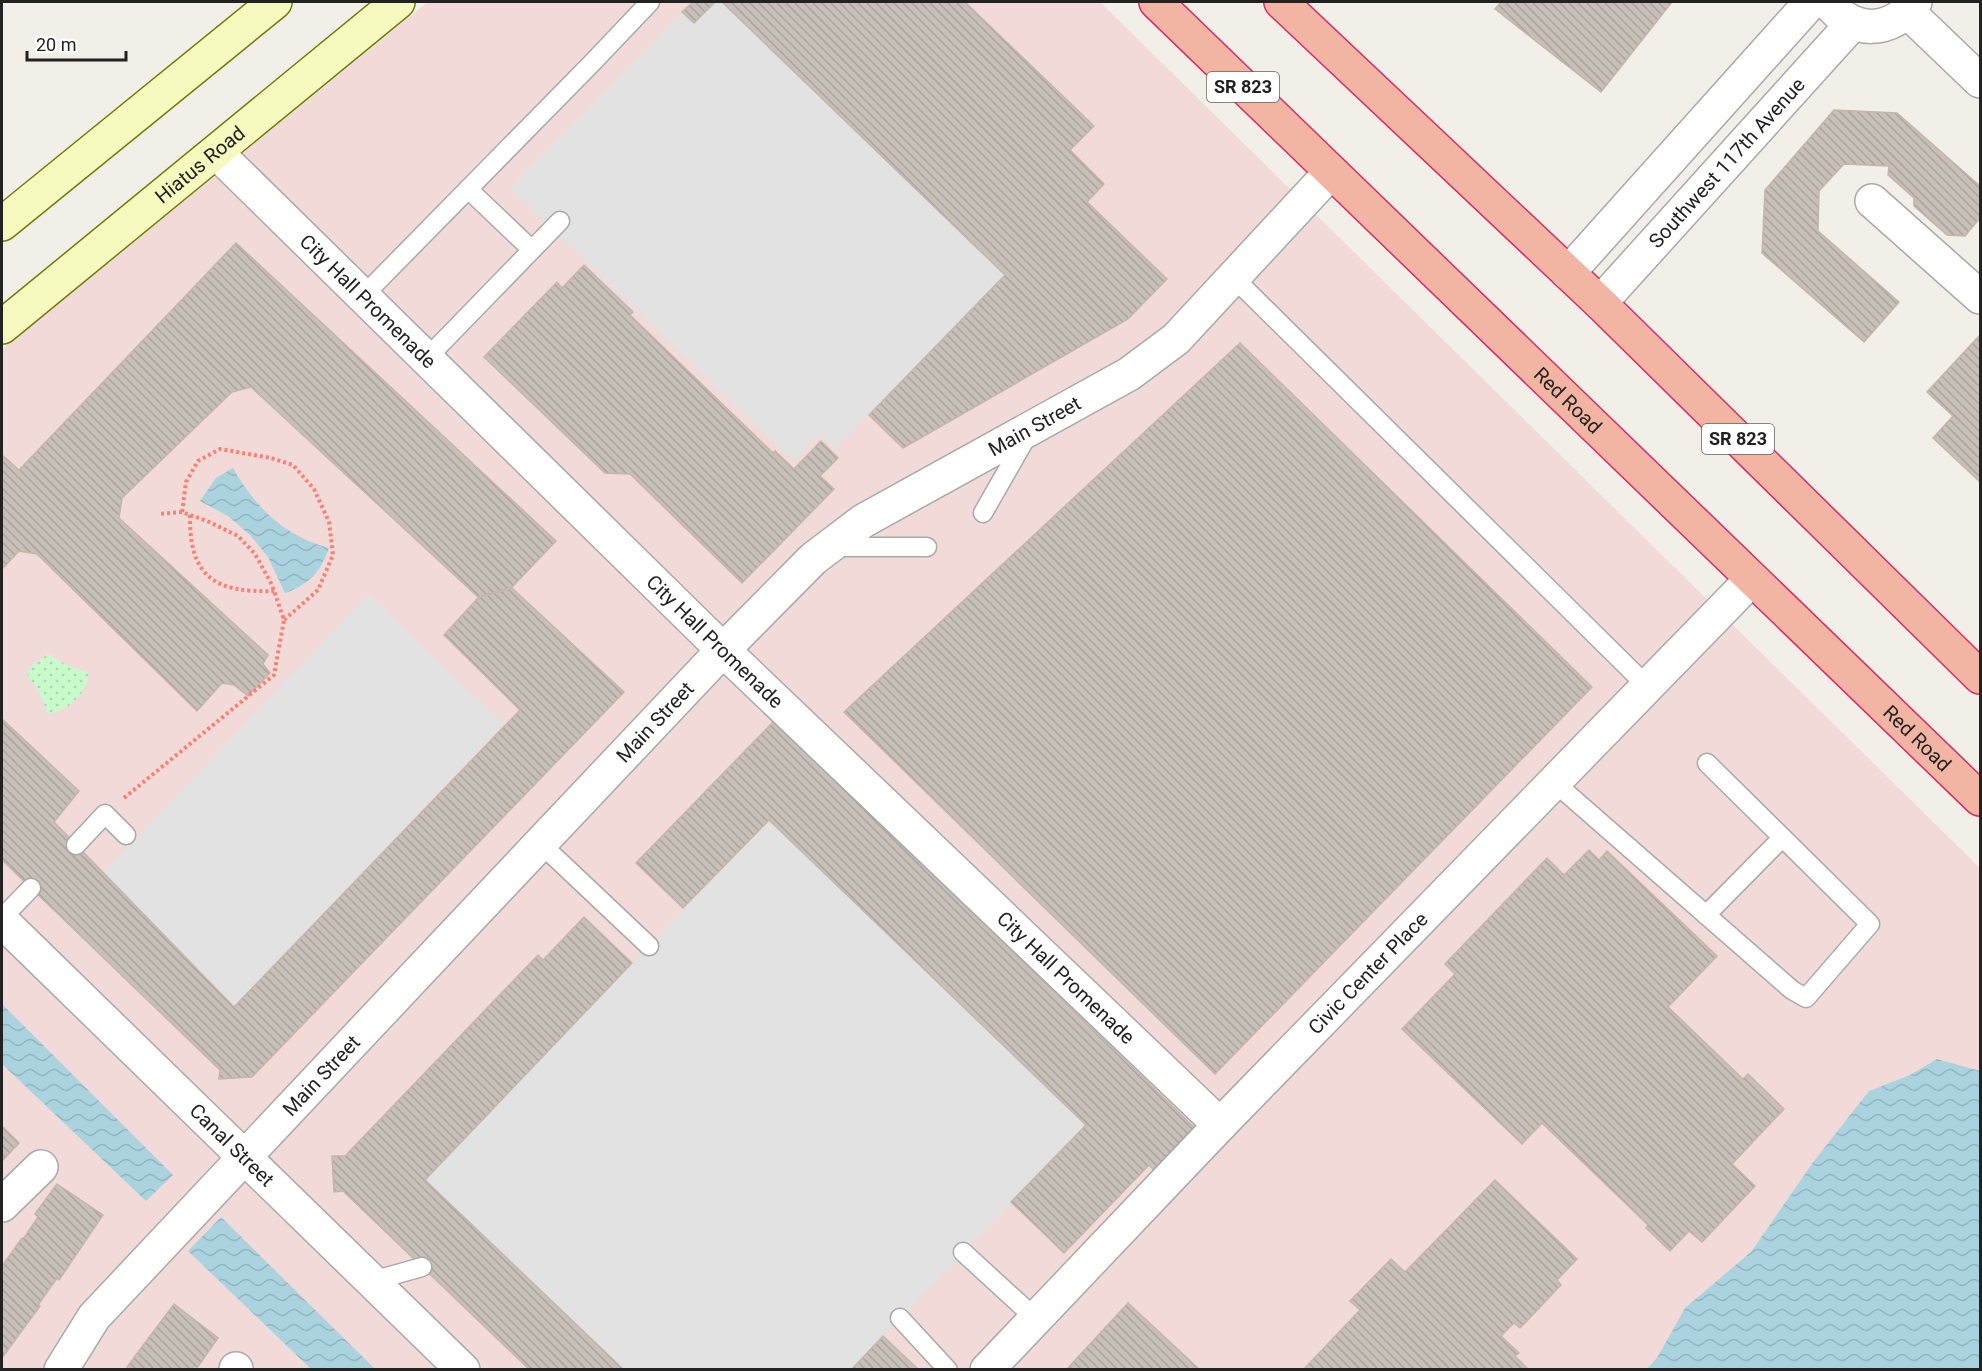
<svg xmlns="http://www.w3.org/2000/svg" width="1982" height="1371" viewBox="0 0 1982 1371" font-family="Roboto,sans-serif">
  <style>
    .commercial { fill: #f2dad9 }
    .park { fill: url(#park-dots) }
    .parking { fill: #e2e2e2 }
    .water { fill: url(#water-waves) }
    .building { fill: url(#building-back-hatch); stroke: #c4b6ab; stroke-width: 1.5 }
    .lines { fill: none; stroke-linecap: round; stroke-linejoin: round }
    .service-casing { stroke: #a9a9a9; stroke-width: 21 }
    .minor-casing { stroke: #a9a9a9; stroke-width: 36 }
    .secondary-casing { stroke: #707d05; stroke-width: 36 }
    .trunk-casing { stroke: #dc2a67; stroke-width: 36 }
    .path { stroke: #fa8072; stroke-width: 4; stroke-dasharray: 3 3; stroke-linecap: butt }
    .service { stroke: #fff; stroke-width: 18 }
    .minor { stroke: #fff; stroke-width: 33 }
    .secondary { stroke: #f7fabf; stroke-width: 33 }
    .trunk { stroke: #f2b4a3; stroke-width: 33 }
    .labels { text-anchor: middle; stroke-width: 5; stroke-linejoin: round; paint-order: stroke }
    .shield { fill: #fff; stroke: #646464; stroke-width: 1.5 }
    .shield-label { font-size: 18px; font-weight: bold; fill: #222 }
    .street-label { font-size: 20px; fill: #222; stroke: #fff }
  </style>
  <defs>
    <pattern id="park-dots" width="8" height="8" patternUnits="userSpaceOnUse" patternTransform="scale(1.5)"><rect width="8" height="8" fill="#c8facc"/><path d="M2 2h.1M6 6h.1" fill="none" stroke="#acd6af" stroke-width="1.8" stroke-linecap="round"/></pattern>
    <pattern id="water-waves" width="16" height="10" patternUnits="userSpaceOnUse" patternTransform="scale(1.5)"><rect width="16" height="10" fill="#aad3df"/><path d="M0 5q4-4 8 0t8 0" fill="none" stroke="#92b5bf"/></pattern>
    <pattern id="building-back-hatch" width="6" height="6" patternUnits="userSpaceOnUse" patternTransform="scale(1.5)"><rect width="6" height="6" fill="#c7bfb8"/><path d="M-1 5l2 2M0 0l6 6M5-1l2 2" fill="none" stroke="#aba49e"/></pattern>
  </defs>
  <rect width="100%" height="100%" fill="#f2efe9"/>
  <polygon class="commercial" points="428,2 1100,2 1980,868 1980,1369 2,1370 2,349"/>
  <path class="park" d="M48,654L69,666L89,673C85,696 70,709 48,714L38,689L27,676L31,666Z"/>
  <g class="parking">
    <polygon points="715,2 722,2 1005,275 835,449 820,435 793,461 510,188 682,12 694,23"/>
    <polygon points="368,594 503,724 234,1007 103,873"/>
    <polygon points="769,820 1086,1125 851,1369 624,1369 425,1180"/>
  </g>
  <g class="water">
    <path d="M233,468C255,507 284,536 329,548C321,571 309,585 285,593L268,557L250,535L228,516L200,501L216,478Z"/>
    <polygon points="2,1004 173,1175 146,1201 2,1064"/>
    <polygon points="1937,1059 1980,1071 1980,1369 1647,1369 1657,1358 1685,1308 1751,1252 1814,1161 1869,1091 1910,1075"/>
    <polygon points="221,1217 375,1369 311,1369 188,1251"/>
  </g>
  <g class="building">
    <polygon points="693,2 715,2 694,23 682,12"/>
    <polygon points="722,2 965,2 1094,126 1070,150 1104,184 1087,202 1167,279 1128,319 903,448 869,415 1005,275"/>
    <polygon points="1501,2 1672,2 1601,92 1495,9"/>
    <polygon points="1834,110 1897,113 1980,186 1980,218 1965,236 1947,235 1914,206 1914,198 1888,175 1889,166 1844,164 1819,191 1818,231 1899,302 1864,342 1762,253 1765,190"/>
    <polygon points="236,243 556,541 512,587 478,597 251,387 232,392 122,498 119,518 268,655 263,664 270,673 248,696 234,685 222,683 197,711 37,554 19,551 2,569 2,455 19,470"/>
    <polygon points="584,265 633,312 630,315 773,453 775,451 794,469 821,441 838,458 820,476 834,489 742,583 630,474 605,473 484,357 557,282 562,288"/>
    <polygon points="1980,335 1980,482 1933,438 1953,416 1927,392"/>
    <polygon points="1240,343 1592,687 1215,1074 844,712"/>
    <polygon points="512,588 624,692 252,1077 219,1079 220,1070 2,860 2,719 79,791 54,822 234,1007 520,710 444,635 478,598"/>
    <polygon points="774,721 1199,1132 1158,1174 1149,1165 1064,1253 1011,1202 1086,1125 769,820 683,908 636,863"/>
    <polygon points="1589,850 1599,860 1607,851 1717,956 1668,1007 1743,1079 1748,1074 1784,1109 1732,1164 1755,1186 1702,1242 1689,1231 1670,1251 1646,1228 1648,1225 1542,1123 1522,1144 1402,1029 1455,974 1445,964 1547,858 1564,875"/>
    <polygon points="584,917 632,963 425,1180 624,1370 530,1370 343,1191 334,1192 332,1156 345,1156 538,955 543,960"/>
    <polygon points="2,1126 19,1143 2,1161"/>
    <polygon points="1495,1180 1577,1259 1557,1280 1561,1285 1520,1328 1514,1323 1501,1336 1519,1353 1515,1356 1529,1370 1303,1370 1360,1310 1350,1301 1391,1259 1405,1272"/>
    <polygon points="57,1184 103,1215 59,1280 57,1278 38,1305 40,1306 2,1358 2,1266 22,1238 24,1238 38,1217 35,1214"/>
    <polygon points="1128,1303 1200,1370 1066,1370"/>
    <polygon points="174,1304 218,1338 197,1368 194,1366 191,1370 128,1370 127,1367"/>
    <polygon points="883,1336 919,1370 851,1370"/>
  </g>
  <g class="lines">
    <g class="service-casing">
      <g id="service">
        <polyline points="468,189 531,249"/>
        <polyline points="1233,277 1648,687"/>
        <polyline points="363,296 593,62 650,2"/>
        <polyline points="427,358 560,221"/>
        <polyline points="983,513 1027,436"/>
        <polyline points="831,547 927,547"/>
        <polyline points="1554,782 1792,990 1806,998 1870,924 1707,763"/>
        <polyline points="540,843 649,946"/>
        <polyline points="76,845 105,814 126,835"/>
        <polyline points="1706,915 1782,838"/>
        <polyline points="2,918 31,888"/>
        <polyline points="963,1252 1035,1318"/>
        <polyline points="372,1281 422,1267"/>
        <polyline points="900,1318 948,1370"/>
      </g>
    </g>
    <g class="minor-casing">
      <g id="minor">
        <path d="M1828,2C1853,35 1891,34 1915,2"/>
        <polyline points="1908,12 1980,81"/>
        <path id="s1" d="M216,152L723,650L1220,1125"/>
        <polyline points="1872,201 1980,297"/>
        <polyline points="1568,273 1811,2"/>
        <path id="s2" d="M1600,303L1853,23"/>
        <path id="s3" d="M2,921L463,1370"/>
        <polyline points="2,1205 41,1167"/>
        <path id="s4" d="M61,1370L94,1317L415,976L723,650L813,559L863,521L1129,374L1176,339L1331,172"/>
        <polyline points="236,1370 236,1369"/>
        <path id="s5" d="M987,1370L1220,1125L1752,579"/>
      </g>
    </g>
    <g class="secondary-casing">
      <g id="secondary">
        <polyline points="2,224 275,2"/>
        <path id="s6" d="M2,327L398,2"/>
      </g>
    </g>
    <g class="trunk-casing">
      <g id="trunk">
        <path id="s7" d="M1156,2L1980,799"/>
        <polyline points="1281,2 1600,303 1980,677"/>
      </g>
    </g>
    <g class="path">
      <polyline points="182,512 186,482 198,461 220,449 271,458 293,465 314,489 329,522 333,555 318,590 284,620"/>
      <path d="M190,515C189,577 215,593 274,591"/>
      <polyline points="124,798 274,675 284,620 272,585 255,554 238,536 207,521 182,512 159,514"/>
    </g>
    <use href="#service" class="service"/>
    <use href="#minor" class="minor"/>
    <use href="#secondary" class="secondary"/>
    <use href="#trunk" class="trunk"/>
  </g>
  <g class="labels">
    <g class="shield">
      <rect x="1207" y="72" width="72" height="30" rx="4.5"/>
      <rect x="1702" y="424" width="72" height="30" rx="4.5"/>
    </g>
    <g class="shield-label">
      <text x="1243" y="93">SR 823</text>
      <text x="1738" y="445">SR 823</text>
    </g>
    <g class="street-label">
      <text dy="7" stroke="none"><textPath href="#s2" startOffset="189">Southwest 117th Avenue</textPath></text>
      <text dy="7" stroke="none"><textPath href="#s6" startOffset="256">Hiatus Road</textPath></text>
      <text dy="7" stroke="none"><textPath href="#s1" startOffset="213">City Hall Promenade</textPath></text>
      <text dy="7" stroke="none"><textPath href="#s7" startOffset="573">Red Road</textPath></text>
      <text dy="7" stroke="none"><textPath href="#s4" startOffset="1366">Main Street</textPath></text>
      <text dy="7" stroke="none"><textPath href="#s1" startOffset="699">City Hall Promenade</textPath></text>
      <text dy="7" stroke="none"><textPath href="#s4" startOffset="880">Main Street</textPath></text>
      <text dy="7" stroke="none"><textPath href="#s7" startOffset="1059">Red Road</textPath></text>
      <text dy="7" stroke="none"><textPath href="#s5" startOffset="550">Civic Center Place</textPath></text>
      <text dy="7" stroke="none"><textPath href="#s1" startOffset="1185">City Hall Promenade</textPath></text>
      <text dy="7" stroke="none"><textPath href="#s4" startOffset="394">Main Street</textPath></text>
      <text dy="7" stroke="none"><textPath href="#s3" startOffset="321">Canal Street</textPath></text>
    </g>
  </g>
  <rect width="1982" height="1371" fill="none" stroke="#222222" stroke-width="6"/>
  <path d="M27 51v9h99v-9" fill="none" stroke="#222222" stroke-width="3"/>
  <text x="36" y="51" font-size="18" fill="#222222" stroke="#ffffff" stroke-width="4.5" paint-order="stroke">20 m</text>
</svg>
